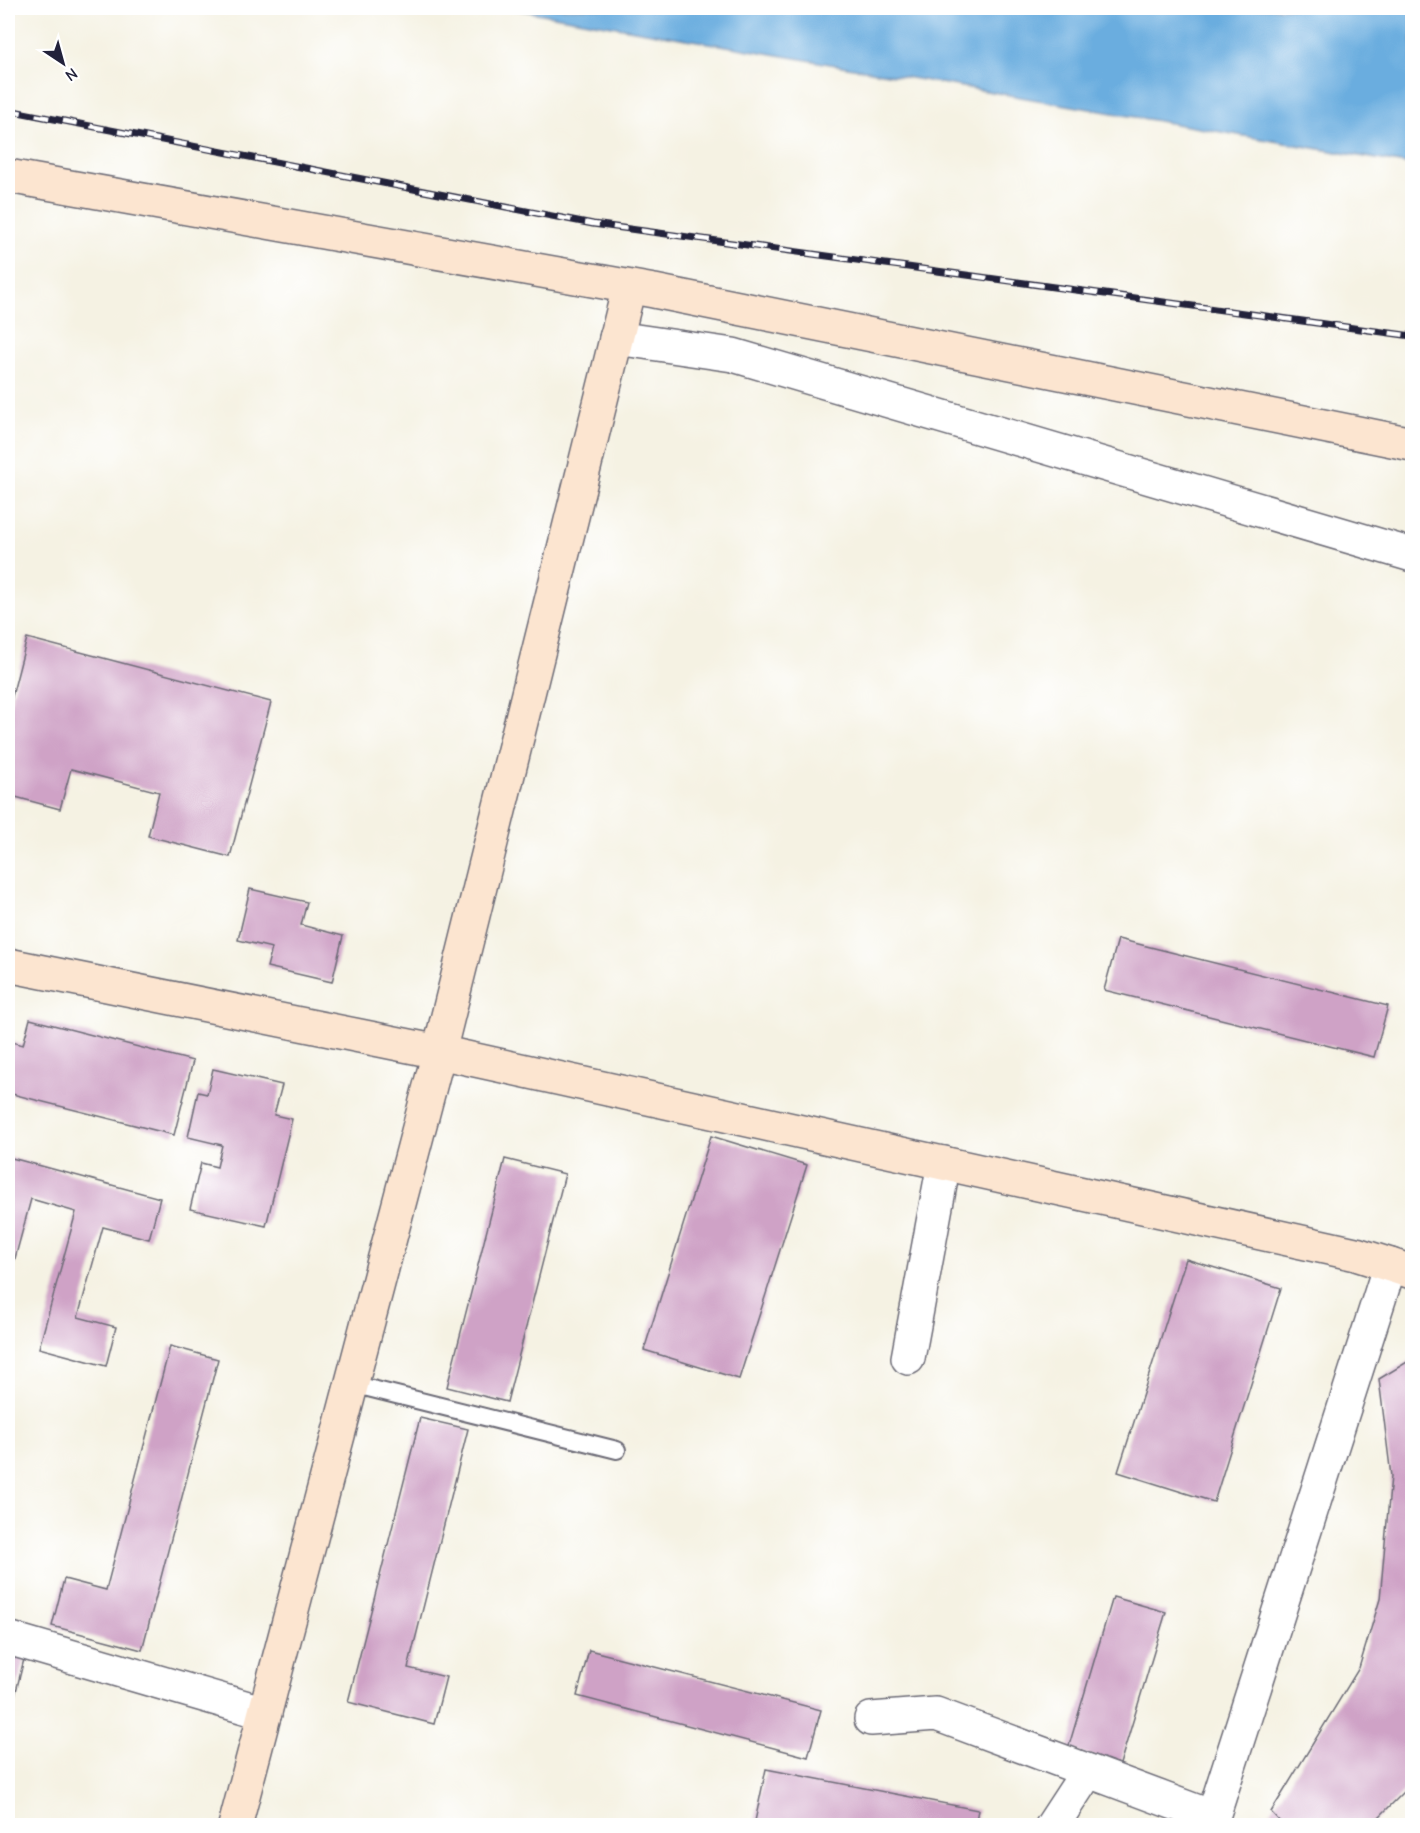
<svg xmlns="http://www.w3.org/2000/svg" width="1420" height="1833" viewBox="0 0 1420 1833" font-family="'Comic Neue',sans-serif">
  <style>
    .water { fill: #6aaddf; stroke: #46688d; stroke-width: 1.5 }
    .building { fill: #cfa2c6 }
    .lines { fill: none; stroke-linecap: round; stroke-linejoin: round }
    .lane-casing { stroke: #6c6b76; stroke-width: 20 }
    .street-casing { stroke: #6c6b76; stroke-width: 36 }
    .secondary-casing { stroke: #6c6b76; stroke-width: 36 }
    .lane { stroke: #fff; stroke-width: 16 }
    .street { stroke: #fff; stroke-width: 33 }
    .secondary { stroke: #fce5d0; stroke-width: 33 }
    .rail-casing { stroke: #22223b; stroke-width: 7 }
    .rail { stroke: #fff; stroke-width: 4.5; stroke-dasharray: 14; stroke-linecap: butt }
  </style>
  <rect width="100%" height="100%" fill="#fff"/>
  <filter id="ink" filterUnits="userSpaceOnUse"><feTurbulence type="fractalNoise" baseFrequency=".0167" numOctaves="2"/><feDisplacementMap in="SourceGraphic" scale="12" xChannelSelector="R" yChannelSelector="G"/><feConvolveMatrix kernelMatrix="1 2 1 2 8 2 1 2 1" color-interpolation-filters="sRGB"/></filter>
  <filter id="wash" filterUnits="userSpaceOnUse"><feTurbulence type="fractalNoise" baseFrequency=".008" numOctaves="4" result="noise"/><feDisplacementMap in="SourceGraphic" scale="24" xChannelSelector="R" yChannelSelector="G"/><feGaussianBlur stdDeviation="1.35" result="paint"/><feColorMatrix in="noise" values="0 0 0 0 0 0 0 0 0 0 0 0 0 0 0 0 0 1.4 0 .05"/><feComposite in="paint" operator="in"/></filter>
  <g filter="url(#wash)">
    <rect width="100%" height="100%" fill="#f5f2e3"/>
    <polygon class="water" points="508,8 1412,8 1412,165"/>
    <g id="blocks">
      <g class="building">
        <polygon points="27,638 271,702 230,857 148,836 159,792 71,769 60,809 8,795 8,712"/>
        <polygon points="250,889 307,902 301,925 343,936 332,982 267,967 272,948 238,940"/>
        <polygon points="1118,939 1388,1006 1374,1057 1104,990"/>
        <polygon points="30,1019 193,1061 174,1135 8,1093 8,1041 23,1045"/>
        <polygon points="213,1069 282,1085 274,1115 292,1119 266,1226 190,1209 201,1163 217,1167 222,1145 188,1137 198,1092 207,1094"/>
        <polygon points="711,1136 807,1165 739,1379 644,1350"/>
        <polygon points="8,1157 160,1198 149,1239 103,1227 78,1317 116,1327 106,1366 39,1348 76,1212 31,1199 13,1266 8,1265"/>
        <polygon points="505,1159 565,1174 507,1402 447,1387"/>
        <polygon points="1186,1259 1281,1288 1214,1502 1118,1472"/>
        <polygon points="170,1346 218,1359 142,1650 52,1626 64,1579 106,1590"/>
        <polygon points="1412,1359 1412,1784 1370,1826 1284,1826 1271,1812 1359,1668 1380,1599 1391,1476 1379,1379"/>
        <polygon points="420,1418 468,1429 408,1668 446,1677 434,1724 348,1702"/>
        <polygon points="1113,1597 1166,1612 1120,1764 1068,1749"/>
        <polygon points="8,1646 26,1651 8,1724"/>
        <polygon points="589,1650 821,1710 808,1757 577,1696"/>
        <polygon points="766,1769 978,1810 975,1826 754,1826"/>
      </g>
    </g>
  </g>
  <g filter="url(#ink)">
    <use href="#blocks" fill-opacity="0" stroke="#6c6b76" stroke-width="1.5"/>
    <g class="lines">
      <g class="lane-casing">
        <polyline id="lane" points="352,1384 617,1450"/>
      </g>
      <g class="street-casing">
        <g id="street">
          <polyline points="616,338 733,355 1412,555"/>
          <polyline points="908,1358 944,1163"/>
          <polyline points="8,1638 265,1713"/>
          <polyline points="871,1719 936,1714 1212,1817"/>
          <polyline points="1052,1826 1088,1771"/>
          <polyline points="1210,1826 1390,1265"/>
        </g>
      </g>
      <g class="secondary-casing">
        <g id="secondary">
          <polyline points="8,176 654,291 1412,444"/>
          <polyline points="8,965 439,1052 1356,1254 1412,1272"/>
          <polyline points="235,1826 439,1052 629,287"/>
        </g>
      </g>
      <use href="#lane" class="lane"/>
      <use href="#street" class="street"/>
      <use href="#secondary" class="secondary"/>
      <g class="rail-casing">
        <polyline id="rail" points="8,110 593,224 1412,336"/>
      </g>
      <use href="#rail" class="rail"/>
    </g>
  </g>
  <rect width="1420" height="1833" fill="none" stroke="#fff" stroke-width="30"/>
  <g transform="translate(63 63) rotate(144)" stroke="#ffffff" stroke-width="4.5" paint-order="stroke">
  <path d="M0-4.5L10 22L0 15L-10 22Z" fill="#22223b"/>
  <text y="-9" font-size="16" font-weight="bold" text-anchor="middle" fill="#22223b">N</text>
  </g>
</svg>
